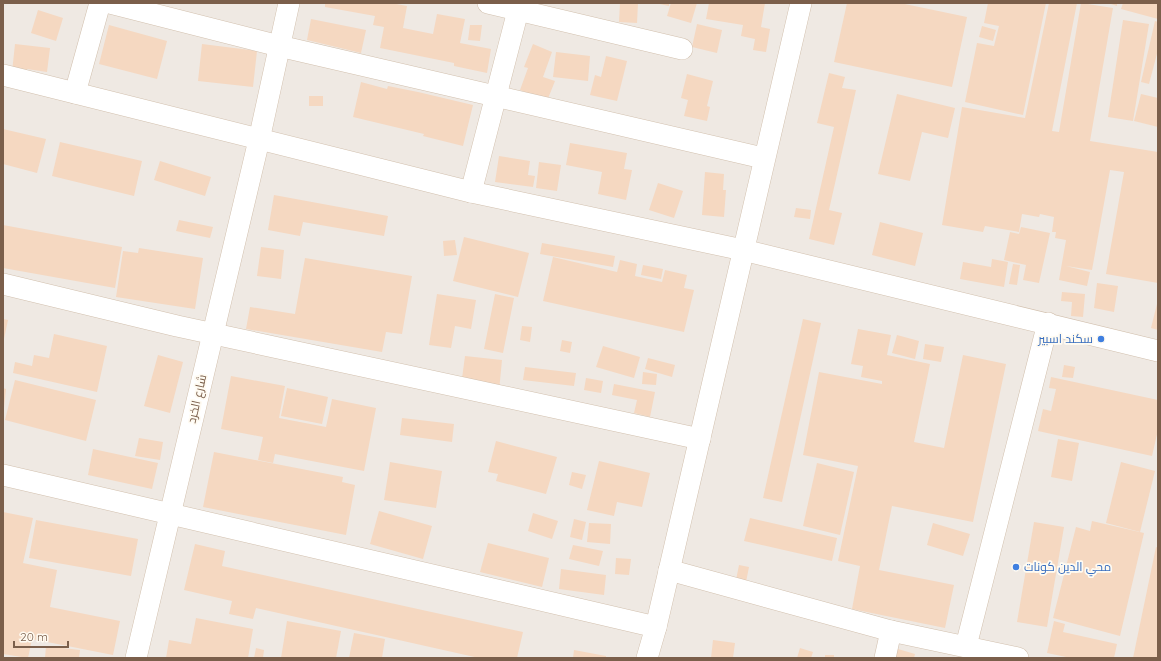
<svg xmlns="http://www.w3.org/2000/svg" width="1161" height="661" viewBox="0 0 1161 661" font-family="Quicksand,Cairo,sans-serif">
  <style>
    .industrial { fill: #efe9e3 }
    .building { fill: #f5d8c1 }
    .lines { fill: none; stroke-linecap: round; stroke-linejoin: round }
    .minor-casing { stroke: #d2c0ae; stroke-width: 22 }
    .minor { stroke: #fff; stroke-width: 21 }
    .shop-dot { fill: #3f7fe0; stroke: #fffbf2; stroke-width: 1.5 }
    .labels { text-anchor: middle; stroke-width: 3.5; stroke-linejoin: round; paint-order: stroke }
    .shop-label { font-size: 12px; fill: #366cbe; stroke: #fffbf2; text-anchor: end }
    .street-label { font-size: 12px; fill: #7b5f4b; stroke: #fffbf2 }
  </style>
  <rect width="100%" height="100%" fill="#fef7eb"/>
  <rect class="industrial" x="3" y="3" width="1155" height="655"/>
  <g class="building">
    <polygon points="325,3 391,3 407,6 403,28 433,34 437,14 465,19 460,43 491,49 487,73 454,66 454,63 380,48 384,27 373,25 375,16 325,7"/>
    <polygon points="620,3 638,3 637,23 619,22"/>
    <polygon points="655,3 669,3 669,6"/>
    <polygon points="671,3 697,3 691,23 667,16"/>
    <polygon points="709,3 765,3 761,27 770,29 766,52 753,50 755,39 741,36 743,25 706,19"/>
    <polygon points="847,3 900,3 967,17 952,87 834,62"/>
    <polygon points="988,3 1046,3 1023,115 965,102 977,43 994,46 999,26 984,23"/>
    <polygon points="1049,3 1077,3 1052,131 1059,132 1081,3 1113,8 1090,141 1158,152 1158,283 1106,274 1124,172 1110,170 1092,270 1066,266 1090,272 1087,286 1059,280 1066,240 1055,238 1056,232 1052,232 1054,217 1040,214 1039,217 1022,214 1019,232 985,226 983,232 942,225 962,107 1025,118"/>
    <polygon points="1108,3 1117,3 1117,6"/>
    <polygon points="1123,3 1158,3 1158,19 1121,9"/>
    <polygon points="38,10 63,18 56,41 31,33"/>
    <polygon points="311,19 366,30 361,53 307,40"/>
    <polygon points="1123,20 1149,24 1133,121 1108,117"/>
    <polygon points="1155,21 1158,22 1158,50 1149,84 1141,82"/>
    <polygon points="697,24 722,30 717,53 692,47"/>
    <polygon points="109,25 167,41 157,79 99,64"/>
    <polygon points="470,25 482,25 480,41 468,40"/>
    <polygon points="982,26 996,30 993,41 979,37"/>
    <polygon points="15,44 50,48 47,72 27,69 26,73 12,72"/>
    <polygon points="202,44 257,51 253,87 198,81"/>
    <polygon points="533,44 552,52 543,77 555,81 547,101 520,90 528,68 524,67"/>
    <polygon points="556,52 590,56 588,81 553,77"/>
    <polygon points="606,56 627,61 617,101 590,95 595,75 601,77"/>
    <polygon points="829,73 845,77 842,88 856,90 829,210 842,213 834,245 809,239 834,127 817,123"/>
    <polygon points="687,74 713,81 707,106 710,107 707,121 684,116 688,100 681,98"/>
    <polygon points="361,82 387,89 388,86 418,92 473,105 463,146 423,136 424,134 353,117"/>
    <polygon points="897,94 955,108 948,138 922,132 910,181 878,174"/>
    <polygon points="1141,94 1158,98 1158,127 1134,121"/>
    <rect x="309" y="96" width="14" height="10"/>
    <polygon points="3,129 46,139 37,173 3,164"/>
    <polygon points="60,142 142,161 134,196 52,176"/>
    <polygon points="570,143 627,153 624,169 632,170 626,200 598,194 602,172 566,165"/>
    <polygon points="499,156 530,161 528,175 535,176 533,187 495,182"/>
    <polygon points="160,161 211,177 205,196 154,180"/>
    <polygon points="539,162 561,165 557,191 536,188"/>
    <polygon points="705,172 724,174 723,190 726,190 724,217 702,215"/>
    <polygon points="658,183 683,191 674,218 649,210"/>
    <polygon points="274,195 388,216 384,236 303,222 300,236 268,230"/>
    <polygon points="796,208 811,210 810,219 794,217"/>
    <polygon points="179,220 213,227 210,238 176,231"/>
    <polygon points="880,222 923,233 915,266 872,255"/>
    <polygon points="3,225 122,247 115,288 3,268"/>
    <polygon points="1021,227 1050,233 1039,283 1023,280 1026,265 1004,260 1010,232 1019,234"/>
    <polygon points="464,237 529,253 518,297 453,281"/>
    <polygon points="455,240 457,255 444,256 443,241"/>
    <polygon points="542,243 615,256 613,267 540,254"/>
    <polygon points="261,247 284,250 281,279 257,276"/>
    <polygon points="139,248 203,258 195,309 116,297 123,251 138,253"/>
    <polygon points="553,257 617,272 620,260 637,264 635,276 662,282 665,270 687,275 684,288 694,290 684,332 543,301"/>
    <polygon points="305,258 412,276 402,334 386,332 382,352 246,329 250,307 295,314"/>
    <polygon points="992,259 1008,262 1004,287 960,279 963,262 991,267"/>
    <polygon points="1013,264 1020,265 1017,285 1009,284"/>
    <polygon points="643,265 663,269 661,279 641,275"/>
    <polygon points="1097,283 1118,286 1114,312 1094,308"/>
    <polygon points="1062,292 1085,294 1083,317 1071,316 1072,302 1061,301"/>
    <polygon points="437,294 476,300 471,329 455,326 451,348 429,345"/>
    <polygon points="495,294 514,298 503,353 484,349"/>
    <polygon points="1158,300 1158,330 1151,328"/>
    <polygon points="3,319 8,320 4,339 3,339"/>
    <polygon points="803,319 821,323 782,502 763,498"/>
    <polygon points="522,326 532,327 530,342 520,340"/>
    <polygon points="858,329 891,335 887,355 930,364 914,442 944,448 963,355 1006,364 973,522 892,506 879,570 954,585 945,628 852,609 860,566 838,561 858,466 803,455 819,372 882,384 882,381 861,377 863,366 851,364"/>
    <polygon points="54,334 107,346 97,392 13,373 15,362 32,366 34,355 49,358"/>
    <polygon points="897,335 919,341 915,359 892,353"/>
    <polygon points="562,340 572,342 570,353 560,351"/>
    <polygon points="925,344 944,347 941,362 923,359"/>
    <polygon points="603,346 640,357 634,378 596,367"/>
    <polygon points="158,355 183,362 170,413 144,406"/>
    <polygon points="465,356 502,360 499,391 461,386"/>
    <polygon points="648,358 675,365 672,377 645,369"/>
    <polygon points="1064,365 1075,367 1073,378 1062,377"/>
    <polygon points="525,367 576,373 574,386 523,380"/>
    <polygon points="643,372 657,374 656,385 642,384"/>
    <polygon points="231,376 285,386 279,418 326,427 332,399 376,408 364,471 275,454 273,463 258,460 263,437 221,429"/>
    <polygon points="1051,377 1158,400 1158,430 1152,456 1038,431 1043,409 1051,411 1056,389 1049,388"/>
    <polygon points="586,378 603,381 601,393 584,390"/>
    <polygon points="15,380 96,400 86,441 5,420"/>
    <polygon points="614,384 655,392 650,417 634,413 637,400 612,395"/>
    <polygon points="3,388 6,389 4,408 3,408"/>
    <polygon points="287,388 328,397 322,424 281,416"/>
    <polygon points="402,418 454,424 452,442 400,435"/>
    <polygon points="139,438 163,442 160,460 135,456"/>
    <polygon points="1058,439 1079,443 1072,481 1051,477"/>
    <polygon points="496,441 557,457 546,494 496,481 498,474 488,472"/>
    <polygon points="93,449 158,463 152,489 88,475"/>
    <polygon points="214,452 343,477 342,482 355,485 346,535 203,507"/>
    <polygon points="599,461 650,473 642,507 617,502 614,516 587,510"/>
    <polygon points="390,462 442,471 436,508 384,500"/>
    <polygon points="1121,462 1155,471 1140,532 1106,523"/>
    <polygon points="817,463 854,472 840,535 803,526"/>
    <polygon points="572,472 586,475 582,489 569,485"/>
    <polygon points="379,511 432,526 423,559 370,544"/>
    <polygon points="3,512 33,518 23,563 57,570 50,607 120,621 113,655 32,639 28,658 3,654"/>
    <polygon points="533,513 558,521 552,539 528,531"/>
    <polygon points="750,518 837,538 832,561 744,541"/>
    <polygon points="574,519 586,522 582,540 570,537"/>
    <polygon points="36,520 138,539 131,576 29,558"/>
    <polygon points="1092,521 1144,533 1120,636 1053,618 1076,527 1090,531"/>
    <polygon points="1034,522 1064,527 1047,627 1017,622"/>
    <polygon points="589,523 611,524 610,544 587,542"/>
    <polygon points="933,523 970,534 963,556 927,545"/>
    <polygon points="488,543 549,558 542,587 480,572"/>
    <polygon points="195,544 225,551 222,566 523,632 517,658 479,658 256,608 253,619 229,614 232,601 184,590"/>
    <polygon points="573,545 603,551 599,566 569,559"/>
    <polygon points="1156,547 1158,548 1158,658 1133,658"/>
    <polygon points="616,558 631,559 629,575 615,574"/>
    <polygon points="739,565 749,567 745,587 735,585"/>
    <polygon points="561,569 606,575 604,595 559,589"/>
    <polygon points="196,618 253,629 248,658 166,658 169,640 191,644"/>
    <polygon points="287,621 341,631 336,658 281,658"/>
    <polygon points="1054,621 1065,624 1063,632 1117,644 1114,658 1071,658 1047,653"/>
    <polygon points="354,633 385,639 382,658 349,658"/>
    <polygon points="713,640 735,643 733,658 711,658"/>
    <polygon points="46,646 80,650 79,658 45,658"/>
    <polygon points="256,648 264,650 263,658 254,658"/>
    <polygon points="800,648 813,652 811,658 797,658"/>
    <polygon points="898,649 915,654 914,658 895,658"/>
    <polygon points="574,650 606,656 606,658 573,658"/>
    <rect x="825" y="655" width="9" height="3"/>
  </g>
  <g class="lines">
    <g class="minor-casing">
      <g id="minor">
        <polyline points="110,3 279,46 763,158"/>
        <polyline points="488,3 682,49"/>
        <polyline points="3,75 471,192 743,250 1158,351"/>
        <polyline points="75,93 100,3"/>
        <polyline points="471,192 520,3"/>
        <polyline points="3,284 177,326 700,439"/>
        <polyline points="3,475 656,627"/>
        <polyline points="669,570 891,631 1018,658"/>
        <polyline points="966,646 1048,323"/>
        <polyline points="136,658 259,140 289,3"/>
        <polyline points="647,658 656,627 801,3"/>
        <polyline points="885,658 891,631"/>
      </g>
    </g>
    <use href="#minor" class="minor"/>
  </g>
  <g class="shop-dot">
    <circle cx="1101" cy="339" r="4"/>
    <circle cx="1016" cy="567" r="4"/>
  </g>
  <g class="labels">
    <g class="shop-label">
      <text x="1093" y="343">سكند اسبير</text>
      <text x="1024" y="571" text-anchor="start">محي الدين كونات</text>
    </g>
    <g class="street-label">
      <text transform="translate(197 399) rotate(-77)" y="4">شارع الخرد</text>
    </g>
  </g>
  <rect width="1161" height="661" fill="none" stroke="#7b5f4b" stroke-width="8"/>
  <path d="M14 641v6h54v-6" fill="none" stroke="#7b5f4b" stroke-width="2"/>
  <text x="20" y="641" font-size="12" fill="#7b5f4b" stroke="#fffbf2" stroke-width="3" paint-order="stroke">20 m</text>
</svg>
